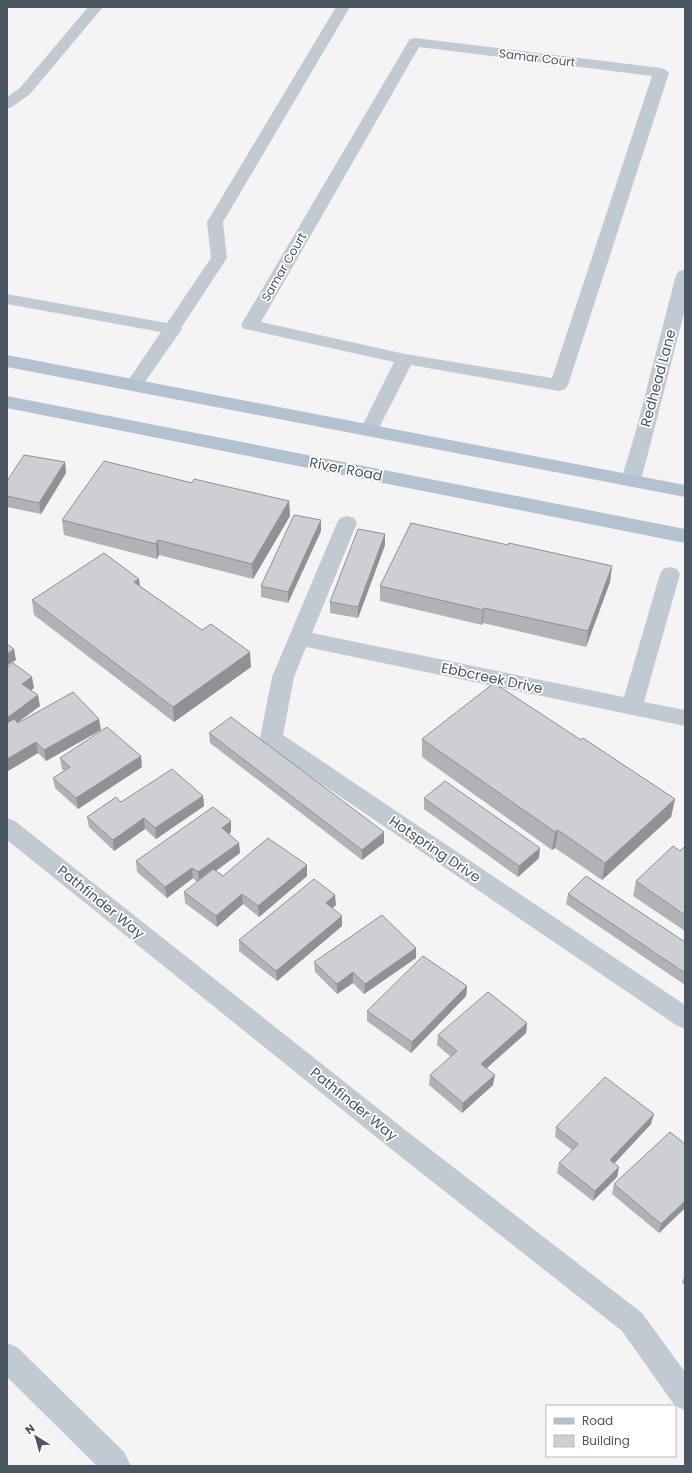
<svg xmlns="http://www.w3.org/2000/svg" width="692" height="1473" viewBox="0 0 692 1473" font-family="Poppins,sans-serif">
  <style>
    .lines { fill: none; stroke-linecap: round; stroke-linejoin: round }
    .service { fill: #c1cad2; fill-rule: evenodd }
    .minor { fill: #c1cad2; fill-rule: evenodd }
    .primary { fill: #b3c2d1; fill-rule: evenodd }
    .wall { fill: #b0b2b7 }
    .shaded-wall { fill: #909195 }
    .building { fill: #cdcfd5; stroke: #909195 }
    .labels { text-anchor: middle; stroke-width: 3.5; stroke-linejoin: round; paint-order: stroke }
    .far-street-label { font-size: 12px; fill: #4a5661; stroke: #fff }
    .street-label { font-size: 14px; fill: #4a5661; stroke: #fff }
  </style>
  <rect width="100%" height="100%" fill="#f5f3f3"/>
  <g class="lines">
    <polygon class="service" points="644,428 651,430 653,434 641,480 638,484 631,486 624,484 621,480 635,434 637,430"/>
    <g class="minor">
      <polygon points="88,7 103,7 30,94 12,107 7,109 7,97 20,88"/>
      <polygon points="336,7 350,7 223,222 227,258 181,328 182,329 140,389 134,391 128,389 125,385 161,332 7,304 7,294 167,323 211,258 207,222"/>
      <path d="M415,38L661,68L666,70L669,73L568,385L565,389L559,391L411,365L378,430L376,434L369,436L362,434L360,430L394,362L250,330L244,329L241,325L408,42L410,39ZM419,47L652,76L552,378L405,354L261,322Z"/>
      <polygon points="685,270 685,309 653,434 651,438 644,440 637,438 635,434 676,275 679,271"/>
      <polygon points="347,516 354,518 357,523 312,633 624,697 660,574 663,569 670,567 677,569 680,574 644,702 685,710 685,726 306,647 294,677 283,735 685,1005 685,1029 676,1025 263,744 260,738 272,677 337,523 340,518"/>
      <polygon points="7,818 15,821 404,1129 642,1313 685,1372 685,1410 675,1406 622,1331 386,1145 7,840"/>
      <polygon points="7,1343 17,1347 124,1452 131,1466 97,1466 7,1377"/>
    </g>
    <g class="primary">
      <polygon points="7,355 685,485 685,497 7,367"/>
      <polygon points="7,396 685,529 685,543 7,408"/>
    </g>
  </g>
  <g class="wall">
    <polygon points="65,462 66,473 41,514 7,507 7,481"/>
    <polygon points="192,483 289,501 290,516 253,579 159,555 157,559 64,535 62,520"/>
    <polygon points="321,531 288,603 261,597 261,586"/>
    <polygon points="385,534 385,545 358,618 330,613 330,602"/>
    <polygon points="508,545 612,566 610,582 586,647 483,623 482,625 380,601 380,586"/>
    <polygon points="140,586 251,667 174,722 34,615 32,600"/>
    <polygon points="7,668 34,688 30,690 40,706 17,723 18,723 101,730 46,761 38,753 8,771 7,769"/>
    <polygon points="209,733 384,843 362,860 210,743"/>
    <polygon points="422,739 581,740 675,799 671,817 602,880 555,848 552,850 422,757"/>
    <polygon points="60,758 142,767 78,809 55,788 53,778 64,771 62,769"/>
    <polygon points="203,796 204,806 156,839 145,829 114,851 89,827 87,817 121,802"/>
    <polygon points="424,798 539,858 518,877 424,809"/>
    <polygon points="231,832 229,834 239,843 240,853 216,871 223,876 307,876 259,917 243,904 217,927 185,903 184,892 197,882 193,878 167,898 137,872 136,861"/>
    <polygon points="685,846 685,931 633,896 636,881 680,851"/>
    <polygon points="568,894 685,942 685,985 566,904"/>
    <polygon points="336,905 332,908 342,926 277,981 239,951 239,940"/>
    <polygon points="416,948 416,958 364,994 353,983 337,994 315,972 314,962"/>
    <polygon points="467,986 466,996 411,1053 367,1021 367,1011"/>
    <polygon points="527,1023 526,1033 487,1068 493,1085 462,1113 429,1085 430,1075 451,1057 437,1045 438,1035"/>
    <polygon points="651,1124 614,1164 619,1167 617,1177 593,1201 557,1173 559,1163 572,1150 555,1137 556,1127"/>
    <polygon points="685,1144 685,1208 659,1233 612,1194 614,1184"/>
    <polygon points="685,1273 685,1285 682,1283"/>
  </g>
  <g class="shaded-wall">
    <polygon points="65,462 66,473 41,514 39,503"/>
    <polygon points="289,501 290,516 253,579 252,564"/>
    <polygon points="321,520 321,531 288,603 288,592"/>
    <polygon points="385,534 385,545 358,618 358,607"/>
    <polygon points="158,540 159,555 157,559 156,544"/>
    <polygon points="612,566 610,582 586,647 588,631"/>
    <polygon points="139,579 141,594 134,582"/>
    <polygon points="484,608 483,623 482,625 483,610"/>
    <polygon points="14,649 16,660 7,666 7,654"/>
    <polygon points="250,652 251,667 174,722 173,707"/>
    <polygon points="32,677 34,688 24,695 22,684"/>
    <polygon points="38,695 40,706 7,730 7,718"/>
    <polygon points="99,719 101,730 46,761 44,750"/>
    <polygon points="36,742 38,753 8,771 7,764 7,759"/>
    <polygon points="141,756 142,767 78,809 76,798"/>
    <polygon points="203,796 204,806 156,839 155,828"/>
    <polygon points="675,799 671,817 602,880 605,863"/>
    <polygon points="144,818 145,829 114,851 113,840"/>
    <polygon points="231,821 231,832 223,839 222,828"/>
    <polygon points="558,830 555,848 552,850 555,832"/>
    <polygon points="384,832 384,843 362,860 362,850"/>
    <polygon points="239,843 240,853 199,883 198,872"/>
    <polygon points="540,848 539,858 518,877 519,866"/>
    <polygon points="307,865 307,876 259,917 258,906"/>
    <polygon points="192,868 193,878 167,898 165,887"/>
    <polygon points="242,894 243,904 217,927 216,916"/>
    <polygon points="335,895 336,905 326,914 326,903"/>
    <polygon points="342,916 342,926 277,981 276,971"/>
    <polygon points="416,948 416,958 364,994 365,984"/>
    <polygon points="353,972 353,983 337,994 337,984"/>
    <polygon points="467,986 466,996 411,1053 412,1042"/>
    <polygon points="527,1023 526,1033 480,1074 481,1064"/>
    <polygon points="495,1075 493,1085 462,1113 463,1103"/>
    <polygon points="654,1114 651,1124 608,1170 610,1160"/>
    <polygon points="619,1167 617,1177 593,1201 595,1191"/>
    <polygon points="685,1201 685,1208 659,1233 661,1224"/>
  </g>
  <g class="building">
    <polygon points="24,455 65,462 39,503 7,496 7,481"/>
    <polygon points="104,461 192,483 194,479 289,501 252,564 158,540 156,544 62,520"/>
    <polygon points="294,515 321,520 288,592 261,586"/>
    <polygon points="411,523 508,545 509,543 612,566 588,631 484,608 483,610 380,586"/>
    <polygon points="358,529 385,534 358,607 330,602"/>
    <polygon points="104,553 139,579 134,582 202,630 211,624 250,652 173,707 32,600"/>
    <polygon points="7,644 14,649 7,654"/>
    <polygon points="13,663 32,677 22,684 38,695 7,718 7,668"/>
    <polygon points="494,683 581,740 583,738 675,799 605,863 558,830 555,832 422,739"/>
    <polygon points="73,692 99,719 44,750 36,742 7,759 7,723 14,719 18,723"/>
    <polygon points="231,717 384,832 362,850 209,733"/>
    <polygon points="107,727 141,756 76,798 53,778 70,767 60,758"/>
    <polygon points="172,769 203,796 155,828 144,818 113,840 87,817 116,797 121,802"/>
    <polygon points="445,781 540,848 519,866 424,798"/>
    <polygon points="213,807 231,821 222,828 239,843 198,872 192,868 165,887 136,861"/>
    <polygon points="268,838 307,865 258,906 242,894 216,916 184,892 213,869 223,876"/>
    <polygon points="673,846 680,851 685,846 685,915 636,881"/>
    <polygon points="586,876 685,942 685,973 568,894"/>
    <polygon points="314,879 335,895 326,903 342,916 276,971 239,940"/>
    <polygon points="382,915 416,948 365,984 353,972 337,984 314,962"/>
    <polygon points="423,956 467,986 412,1042 367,1011"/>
    <polygon points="488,992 527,1023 481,1064 495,1075 463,1103 430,1075 457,1051 438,1035"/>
    <polygon points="605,1077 654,1114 610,1160 619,1167 595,1191 559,1163 578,1144 556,1127"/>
    <polygon points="670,1132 685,1144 685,1201 661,1224 614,1184"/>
  </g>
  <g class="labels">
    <g class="far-street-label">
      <text transform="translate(537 58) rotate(7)" y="4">Samar Court</text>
      <text transform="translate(284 267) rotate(-60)" y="4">Samar Court</text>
    </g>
    <g class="street-label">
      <text transform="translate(658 378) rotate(-75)" y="5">Redhead Lane</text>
      <text transform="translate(346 469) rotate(11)" y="5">River Road</text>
      <text transform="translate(492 678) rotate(12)" y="5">Ebbcreek Drive</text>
      <text transform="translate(435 849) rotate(34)" y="5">Hotspring Drive</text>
      <text transform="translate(101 902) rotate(39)" y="5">Pathfinder Way</text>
      <text transform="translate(354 1104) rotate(39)" y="5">Pathfinder Way</text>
    </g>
  </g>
  <rect width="692" height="1473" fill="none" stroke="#4a5661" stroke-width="16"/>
  <rect x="546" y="1405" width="130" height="52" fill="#ffffff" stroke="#b7bbc0"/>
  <rect x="554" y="1418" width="20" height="6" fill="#b3c2d1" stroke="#b7bbc0"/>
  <text x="582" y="1425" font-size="12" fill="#4a5661">Road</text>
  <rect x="554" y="1435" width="20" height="12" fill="#cdcfd5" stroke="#b7bbc0"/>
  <text x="582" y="1445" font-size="12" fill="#4a5661">Building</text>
  <g transform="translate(36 1437) rotate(323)" stroke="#ffffff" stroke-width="3" paint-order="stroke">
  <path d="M0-3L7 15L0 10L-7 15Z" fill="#4a5661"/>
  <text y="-6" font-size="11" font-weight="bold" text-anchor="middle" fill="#4a5661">N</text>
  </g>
</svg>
